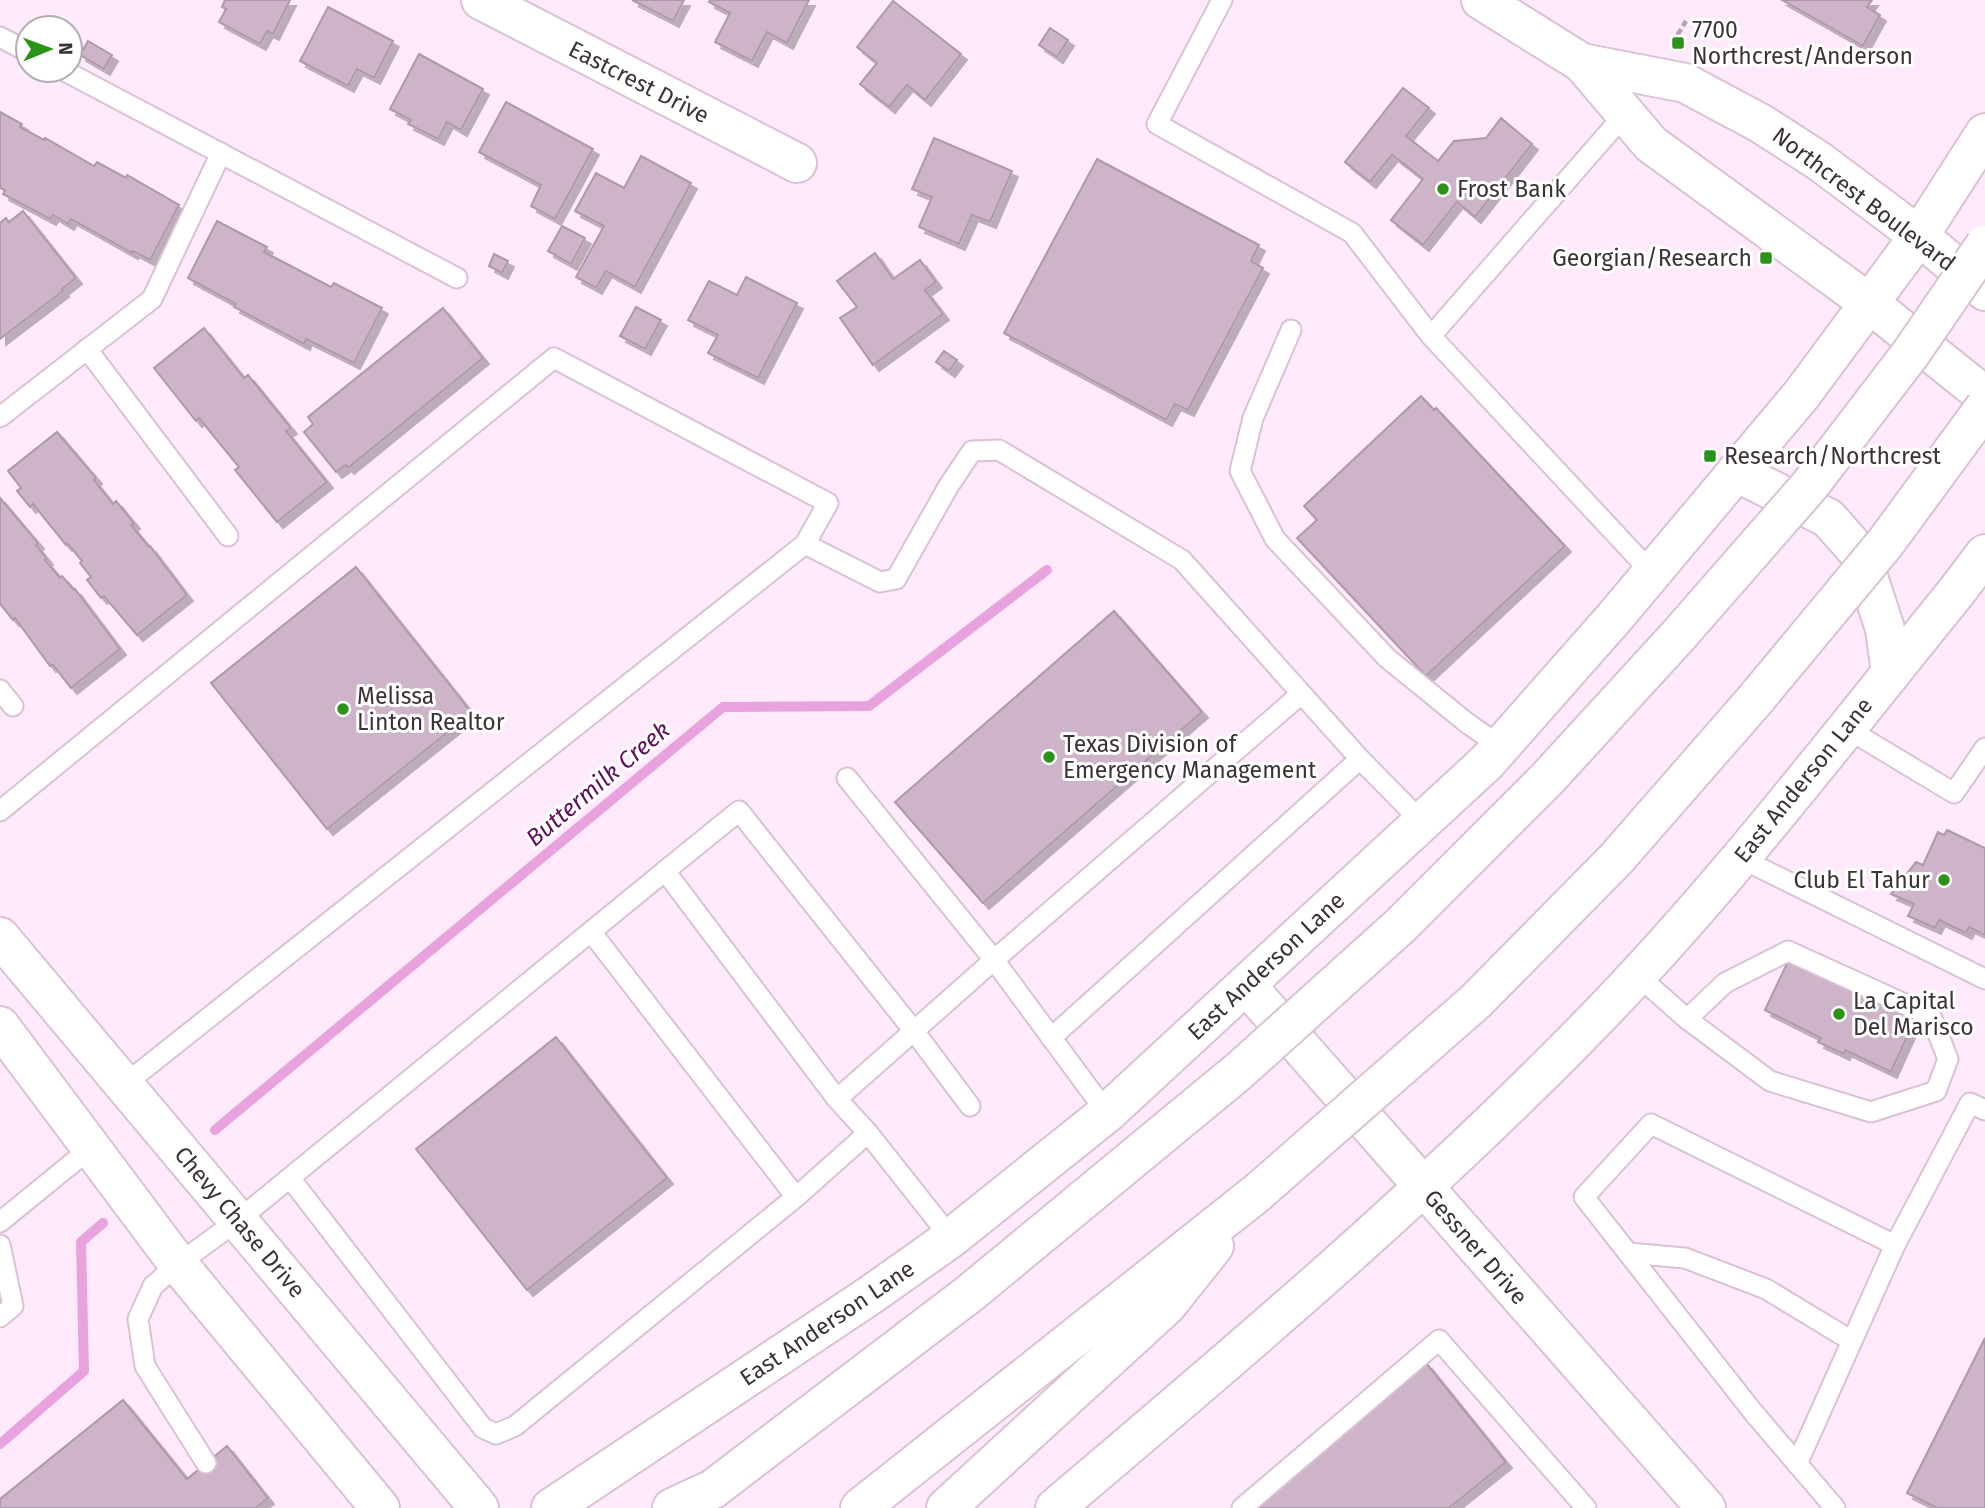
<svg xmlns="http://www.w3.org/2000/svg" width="1985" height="1508" viewBox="0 0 1985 1508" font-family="'Fira Sans',sans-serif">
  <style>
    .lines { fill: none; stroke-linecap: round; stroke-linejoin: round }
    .stream { stroke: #e8a2de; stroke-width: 10 }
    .building { fill: #cdb4c9; stroke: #af98ab; stroke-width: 2; filter: url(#shadow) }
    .service-casing { stroke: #dac1d5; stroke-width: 23 }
    .minor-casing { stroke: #dac1d5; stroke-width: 42 }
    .tertiary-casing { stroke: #dac1d5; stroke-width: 42 }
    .secondary-casing { stroke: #dac1d5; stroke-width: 42 }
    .motorway-casing { stroke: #dac1d5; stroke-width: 42 }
    .path { stroke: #b3a3b0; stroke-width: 4.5; stroke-dasharray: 7 3.5; stroke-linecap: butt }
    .service { stroke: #fff; stroke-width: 19 }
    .minor { stroke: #fff; stroke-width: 38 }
    .tertiary { stroke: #fff; stroke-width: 38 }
    .secondary { stroke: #fff; stroke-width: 38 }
    .motorway { stroke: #fff; stroke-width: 38 }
    .motorway-bridge-casing { stroke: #dac1d5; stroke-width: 42; stroke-linecap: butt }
    .motorway-bridge { stroke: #fff; stroke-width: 38 }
    .poi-dot { fill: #2a9318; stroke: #fff; stroke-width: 2.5 }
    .labels { text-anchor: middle; stroke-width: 6; stroke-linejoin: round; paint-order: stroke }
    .poi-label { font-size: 23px; fill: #3b3139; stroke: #fff; text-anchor: start }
    .street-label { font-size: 23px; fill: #3b3139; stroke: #fff }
    .water-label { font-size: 24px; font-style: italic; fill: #610e5b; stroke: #fff }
  </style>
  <defs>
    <filter id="shadow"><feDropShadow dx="6" dy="6" stdDeviation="0" flood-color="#0004"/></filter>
  </defs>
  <rect width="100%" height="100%" fill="#ffeafb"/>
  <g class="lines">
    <g class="stream">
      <polyline points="215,1130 723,707 869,706 1047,570"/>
      <polyline points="0,1444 84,1371 81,1242 103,1223"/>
    </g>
  </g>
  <g class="building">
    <polygon points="225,0 290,0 273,34 267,31 260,44 219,22 226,9 222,7"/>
    <polygon points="632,0 684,0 673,21"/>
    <polygon points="710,0 809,0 787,43 767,32 752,61 715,42 730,13 709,2"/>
    <polygon points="1782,0 1872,0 1867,7 1880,15 1863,46"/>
    <polygon points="893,1 961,54 925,100 907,85 889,107 860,84 877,63 857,47"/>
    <polygon points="328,7 393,41 374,78 357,69 348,86 300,61"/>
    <polygon points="1050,28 1068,40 1057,57 1039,45"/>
    <polygon points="88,41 112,55 104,69 80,55"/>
    <polygon points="419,54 483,89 461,130 447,122 438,139 408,124 411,120 390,109"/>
    <polygon points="1403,88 1429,108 1406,136 1438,161 1454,141 1486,138 1501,118 1532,144 1475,217 1457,202 1423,245 1391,220 1423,179 1392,155 1370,182 1345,162"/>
    <polygon points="506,102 593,149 555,219 531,206 541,185 479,152"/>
    <polygon points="0,112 22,124 20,127 44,140 45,138 94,166 97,162 126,178 127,175 179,205 150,260 133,251 132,253 71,219 68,224 53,215 50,219 3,194 5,190 0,188"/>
    <polygon points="934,138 1012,171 990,222 972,215 959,244 919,227 932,197 912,189"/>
    <polygon points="641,156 691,183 635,287 606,271 596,288 576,277 604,226 575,211 596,173 624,188"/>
    <polygon points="1097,159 1259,245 1251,261 1263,268 1188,410 1175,404 1166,420 1004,333"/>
    <polygon points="23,211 76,278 62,289 63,291 0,339 0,223 6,218 9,222"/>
    <polygon points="217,221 267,247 264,252 331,287 334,283 382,308 354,363 306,339 304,344 234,307 236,304 188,278"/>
    <polygon points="562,226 585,238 571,264 548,251"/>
    <polygon points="875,253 893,279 920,260 936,282 925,290 943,314 873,365 840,318 857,307 837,281"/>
    <polygon points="494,254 508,261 502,273 489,266"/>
    <polygon points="746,277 797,303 758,378 708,353 718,335 688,320 709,281 737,295"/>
    <polygon points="636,307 661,320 645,349 620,336"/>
    <polygon points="443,308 483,358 348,468 346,465 336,472 304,432 313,424 308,417"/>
    <polygon points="204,328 244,378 248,375 291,428 286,431 327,482 277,522 235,470 239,467 199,418 196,421 154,368"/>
    <polygon points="944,351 957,360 949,371 936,362"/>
    <polygon points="1421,396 1434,410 1436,408 1565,546 1426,676 1297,538 1317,520 1304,506"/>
    <polygon points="57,432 96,478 94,480 113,504 116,501 134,523 131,525 149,547 150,546 187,595 137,635 104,596 101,598 87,580 91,577 80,563 82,561 68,544 66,545 33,504 30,507 17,491 21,488 8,471"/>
    <polygon points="0,498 38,543 36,545 47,559 45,560 60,578 62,576 74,590 75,589 120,649 71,688 53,665 50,666 15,618 13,620 0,604"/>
    <polygon points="356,567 472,713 327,829 211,683"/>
    <polygon points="1114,611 1202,712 983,903 895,802"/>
    <polygon points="1947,830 1985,848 1985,935 1969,927 1966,933 1939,920 1935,928 1908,916 1914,904 1891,894 1916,862 1923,865 1938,832 1944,835"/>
    <polygon points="1789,959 1915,1019 1891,1072 1845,1050 1844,1054 1818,1042 1821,1038 1765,1010"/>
    <polygon points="556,1037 667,1178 527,1290 416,1149"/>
    <polygon points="1985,1338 1985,1508 1937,1508 1907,1493"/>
    <polygon points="1426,1363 1506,1462 1449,1508 1247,1508"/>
    <polygon points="123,1400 187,1479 227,1446 268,1498 256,1508 0,1508 0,1499"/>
  </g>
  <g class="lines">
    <g class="service-casing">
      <g id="service">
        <polyline points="1222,0 1157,124 1352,233 1431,336"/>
        <polyline points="0,37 28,52"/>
        <polyline points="63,70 457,278"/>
        <polyline points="1625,114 1431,336 1652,573"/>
        <polyline points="1291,330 1253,418 1240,471 1275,539 1387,658 1467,723 1500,746"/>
        <polyline points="87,349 228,536"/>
        <polyline points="0,417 152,299 221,153"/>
        <polyline points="805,544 880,582 896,579 948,487 972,451 999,450 1182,560 1360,759 1422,822"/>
        <polyline points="0,690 13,706"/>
        <polyline points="1846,728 1954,793 1985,748"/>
        <polyline points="847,778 994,960 1301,694"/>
        <polyline points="0,811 554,358 828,503 805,544 125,1084"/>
        <polyline points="1740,858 1985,979"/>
        <polyline points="665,871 739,811 914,1031 970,1106"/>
        <polyline points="592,933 796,1197"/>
        <polygon points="1788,951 1931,1016 1948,1059 1936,1091 1871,1112 1770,1081 1687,1019 1725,983"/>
        <polyline points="1637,975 1687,1019"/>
        <polyline points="1051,1038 1360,759"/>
        <polyline points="837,1099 994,960 1107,1113"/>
        <polyline points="290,1178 483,1428 496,1434 515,1426 796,1197 868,1133"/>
        <polyline points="0,1222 92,1147"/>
        <polyline points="0,1245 13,1306 0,1317"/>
        <polyline points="1628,1253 1685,1258 1766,1289 1852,1341"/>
        <polyline points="206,1463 145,1366 138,1319 153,1286 178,1264 237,1221 665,871 837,1099 868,1133 951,1238"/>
        <polyline points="1797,1464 1895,1245 1970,1103 1985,1110"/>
        <polyline points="1242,1508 1439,1340 1586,1508"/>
        <polyline points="1835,1508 1753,1412 1584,1197 1651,1124 1895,1245"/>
      </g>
    </g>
    <g class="minor-casing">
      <g id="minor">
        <polyline points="481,0 797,163"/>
        <polyline points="0,937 479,1508"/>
        <polyline points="0,1026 178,1264 380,1508"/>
        <polyline points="1424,1187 1706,1508"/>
      </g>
    </g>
    <g class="tertiary-casing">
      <g id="tertiary">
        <polyline points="1481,0 1582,63 1651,144 1869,303 1985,396"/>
        <polyline points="1582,63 1685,83 1760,123 1819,161 1919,236 1985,291"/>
        <polyline points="1246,985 1424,1187"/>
      </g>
    </g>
    <g class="secondary-casing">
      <g id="secondary">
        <polyline points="1736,472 1828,518 1861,555 1885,629 1891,673"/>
        <polyline points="551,1508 869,1296 951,1238 1107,1113 1487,762 1614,618 1802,394 1919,236 1985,133"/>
        <path d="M1055,1508C1238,1353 1421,1198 1589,1026C1722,890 1837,739 1957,591L1985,554"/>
      </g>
    </g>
    <g class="motorway-casing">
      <g id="motorway">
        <polyline points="672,1508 713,1489"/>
        <polyline points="860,1508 1257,1193"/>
        <polyline points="946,1508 1167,1305 1214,1246"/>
      </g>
    </g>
    <polyline class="path" points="1672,44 1686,21"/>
    <use href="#service" class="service"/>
    <use href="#minor" class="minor"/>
    <use href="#tertiary" class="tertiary"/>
    <use href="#secondary" class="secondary"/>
    <use href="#motorway" class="motorway"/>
    <g class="motorway-bridge-casing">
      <g id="motorway-bridge">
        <polyline points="1257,1193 1476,1001 1616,859 1754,701 1886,542 1985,407"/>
        <polyline points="713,1489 969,1294 1239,1071 1401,925 1547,779 1678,636 1810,485 1911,353 1985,245"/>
      </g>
    </g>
    <use href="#motorway-bridge" class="motorway-bridge"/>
  </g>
  <g class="poi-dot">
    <rect x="1671" y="36" width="14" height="14" rx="3.5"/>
    <circle cx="1443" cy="189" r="7"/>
    <rect x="1759" y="251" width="14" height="14" rx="3.5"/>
    <rect x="1703" y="449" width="14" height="14" rx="3.5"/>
    <circle cx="343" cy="709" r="7"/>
    <circle cx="1049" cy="757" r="7"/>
    <circle cx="1944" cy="880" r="7"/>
    <circle cx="1839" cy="1014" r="7"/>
  </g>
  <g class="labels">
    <g class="poi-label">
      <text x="1692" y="38">7700<tspan x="1692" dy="26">Northcrest/Anderson</tspan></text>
      <text x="1457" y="197">Frost Bank</text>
      <text x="1752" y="266" text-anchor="end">Georgian/Research</text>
      <text x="1724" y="464">Research/Northcrest</text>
      <text x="357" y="704">Melissa<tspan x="357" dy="26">Linton Realtor</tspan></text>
      <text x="1063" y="752">Texas Division of<tspan x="1063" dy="26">Emergency Management</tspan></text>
      <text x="1930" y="888" text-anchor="end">Club El Tahur</text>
      <text x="1853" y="1009">La Capital<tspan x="1853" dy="26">Del Marisco</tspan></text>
    </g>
    <g class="street-label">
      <text transform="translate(639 82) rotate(27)" y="8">Eastcrest Drive</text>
      <text transform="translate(1864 199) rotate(37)" y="8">Northcrest Boulevard</text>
      <text transform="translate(1803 780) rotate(-51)" y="8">East Anderson Lane</text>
      <text transform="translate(1266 966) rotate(-43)" y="8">East Anderson Lane</text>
      <text transform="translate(240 1222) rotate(50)" y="8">Chevy Chase Drive</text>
      <text transform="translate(1476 1247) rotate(49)" y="8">Gessner Drive</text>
      <text transform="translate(827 1323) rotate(-34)" y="8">East Anderson Lane</text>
    </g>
    <g class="water-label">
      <text transform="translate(598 784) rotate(-40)" y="8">Buttermilk Creek</text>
    </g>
  </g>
  <g transform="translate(49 49) rotate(89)"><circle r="33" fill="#ffffff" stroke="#b1adb0" stroke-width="2"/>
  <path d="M0-5L12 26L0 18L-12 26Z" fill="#2a9318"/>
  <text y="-10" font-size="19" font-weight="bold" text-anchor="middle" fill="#3b3139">N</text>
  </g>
</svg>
